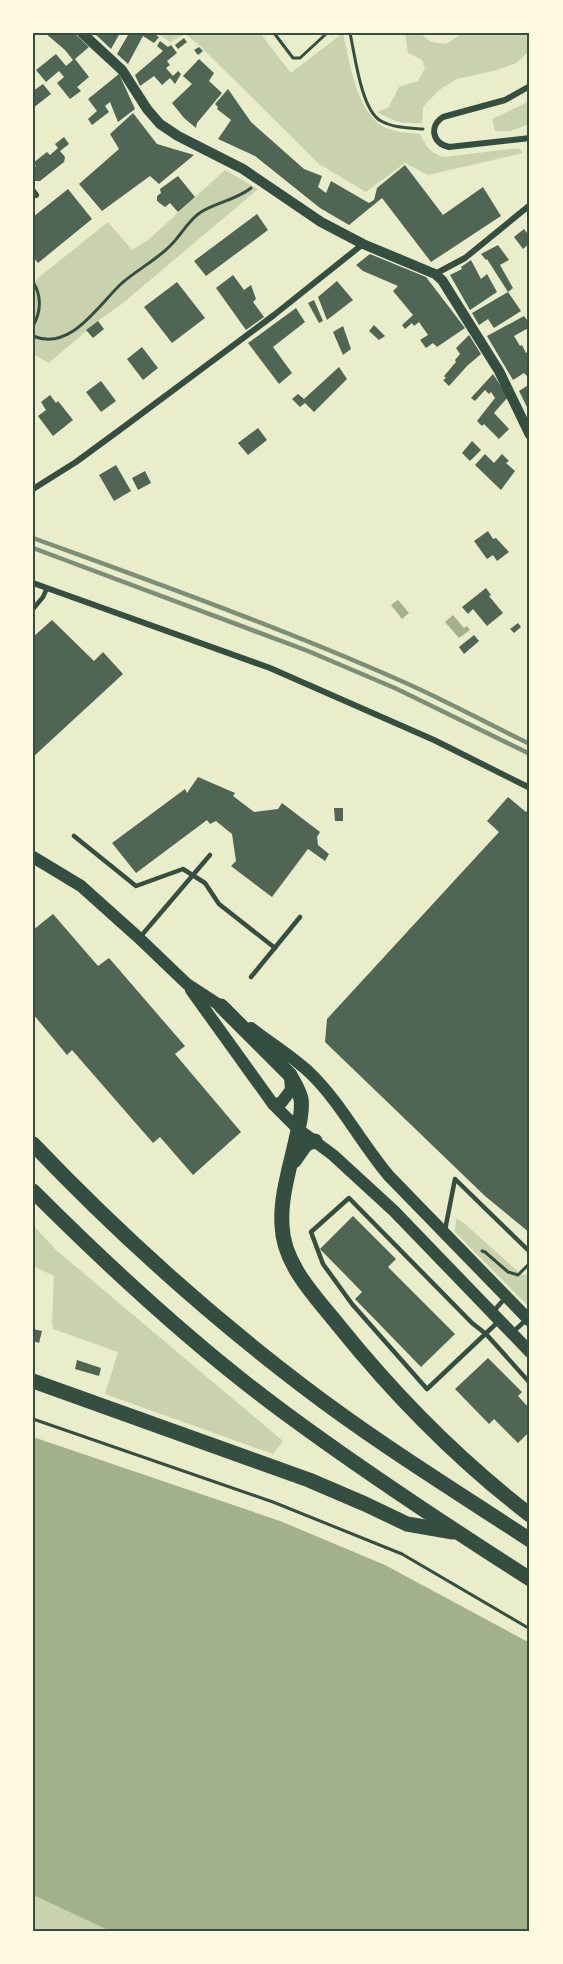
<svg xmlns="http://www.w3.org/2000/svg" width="563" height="1964" viewBox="0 0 563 1964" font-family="'DM Sans',sans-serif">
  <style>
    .green { fill: #cad2ad }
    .water { fill: #a3b18a }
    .building { fill: #4f6655 }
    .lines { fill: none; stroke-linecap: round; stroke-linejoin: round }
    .path { stroke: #344e41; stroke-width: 3 }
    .service { stroke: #344e41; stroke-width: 4.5 }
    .minor { stroke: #344e41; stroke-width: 6 }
    .tertiary { stroke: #344e41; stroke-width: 10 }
    .secondary { stroke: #344e41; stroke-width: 12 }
    .motorway { stroke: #344e41; stroke-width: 15 }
    .rail { stroke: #7c8e77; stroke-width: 4.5 }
    .neatline { fill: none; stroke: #344e41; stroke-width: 2 }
  </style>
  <rect width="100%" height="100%" fill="#e9edc9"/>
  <g class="green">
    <path d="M157,33H260L291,73L343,33C350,63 357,121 392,130C401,133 411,133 420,134C426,147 431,153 444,157L519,148L523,153L428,175L405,163L366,192L319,164L199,45L185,34L170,42Z"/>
    <path d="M405,33H420L431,42L446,44L463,33H530V54L527,53L516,63L497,70L457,79L439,90L423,107L422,123C401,124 395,122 377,112L388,108L399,87L418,81L425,68L422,60L408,53Z"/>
    <polygon points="530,101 530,124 510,131 495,131 492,119"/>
    <polygon points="225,170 258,189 123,303 98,321 49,363 33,354 33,282 108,222 132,250 148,240"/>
    <polygon points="456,1218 465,1224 522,1275 526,1274 530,1278 530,1308 455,1232"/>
    <polygon points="33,1225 56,1250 283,1441 273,1454 105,1394 118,1352 53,1329 52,1321 54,1276 33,1266"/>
    <polygon points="33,1895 106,1929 110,1931 33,1931"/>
  </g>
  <g class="water">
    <polygon points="398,600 409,613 402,619 391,605"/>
    <polygon points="453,615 464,628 467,626 470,630 459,638 445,622"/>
    <polygon points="33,1437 280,1521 385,1565 530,1643 530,1931 110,1931 33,1895"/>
  </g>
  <g class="building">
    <polygon points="45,33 74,33 89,47 75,59 89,77 77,87 81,91 70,99 57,83 64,77 59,71 46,82 36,70 56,54 66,66 73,60 65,50"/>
    <polygon points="94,33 120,33 111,49"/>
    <polygon points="123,33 153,33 159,37 154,43 143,36 128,64 117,54 128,35"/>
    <polygon points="184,38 187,42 178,49 175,45"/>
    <polygon points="160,41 168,47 171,45 177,53 167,61 170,65 166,68 173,76 178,71 181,74 175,84 170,78 162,85 154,76 140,86 135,75 163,51 157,46"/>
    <polygon points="199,47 203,51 198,55 194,50"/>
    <polygon points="199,59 214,73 209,81 222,93 197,123 196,128 184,118 172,103 192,84 183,76"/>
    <polygon points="119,74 135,109 118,122 110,102 105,106 109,112 92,125 88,119 97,111 88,99"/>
    <polygon points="43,84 51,94 33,108 33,99 35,97 33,91"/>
    <polygon points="228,89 251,122 304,169 322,176 318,187 326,193 331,181 369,203 374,200 377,188 405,165 443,215 483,187 501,216 431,262 382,198 349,225 320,208 255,156 218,139 231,120 217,109 218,107 215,104"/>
    <polygon points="133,113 157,144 194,155 159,184 150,176 102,211 79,184 119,149 110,134"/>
    <polygon points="64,137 69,144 60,151 65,157 64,162 40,181 34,181 33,168 36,166 33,163 47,152 50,155 58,148 55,144"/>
    <polygon points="178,176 195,197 178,212 170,203 165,207 157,201 157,196 161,193 160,189"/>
    <polygon points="68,189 92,219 38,263 33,257 33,217"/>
    <polygon points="257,214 268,230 206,276 194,261"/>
    <polygon points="524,229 530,237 530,243 523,249 514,237"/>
    <polygon points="498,245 509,260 500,265 513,288 508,292 487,259 486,260 481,254"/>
    <polygon points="370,254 426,277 465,328 437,347 433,343 426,348 420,340 428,335 419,322 414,326 412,323 405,329 402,325 413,315 393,291 398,286 363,271 356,265"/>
    <polygon points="471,260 481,279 487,274 497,292 470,310 450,275 462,269 461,267"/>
    <polygon points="233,275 244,290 251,285 256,299 253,302 264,317 246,330 216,288"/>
    <polygon points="337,281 353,300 327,320 318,297"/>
    <polygon points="177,282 205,318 172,343 144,307"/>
    <polygon points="508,292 521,311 494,328 488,319 479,325 472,313"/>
    <polygon points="314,300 323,321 319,323 308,303"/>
    <polygon points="296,308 305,322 273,347 292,373 279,384 248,343"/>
    <polygon points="524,316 530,324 530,327 514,336 520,346 522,345 526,353 530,350 530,379 524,373 513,380 487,336"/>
    <polygon points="98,321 104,329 93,338 86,330"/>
    <polygon points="374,325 385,336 379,340 369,331"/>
    <polygon points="343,326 351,349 343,355 333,332"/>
    <polygon points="469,335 481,354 467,366 449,386 443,380 446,378 444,376 456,362 455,360 460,354 456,348"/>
    <polygon points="142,347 158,368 143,380 127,359"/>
    <polygon points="339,367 347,379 314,412 305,403 300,407 292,399 298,394 304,399"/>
    <polygon points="493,374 508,397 494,413 509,429 499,439 484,424 482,426 477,421 495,398 491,392 489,394 485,390 475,401 471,398"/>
    <polygon points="101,381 116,401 101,412 86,392"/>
    <polygon points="530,384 530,413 519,391"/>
    <polygon points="50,395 56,403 58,401 73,420 53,436 38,416 46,410 41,402"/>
    <polygon points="258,428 267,440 248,455 238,443"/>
    <polygon points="472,441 481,450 470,461 462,453"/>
    <polygon points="485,454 494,463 502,454 509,461 506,463 515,471 501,490 475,465"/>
    <polygon points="116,465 131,491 114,501 99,475"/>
    <polygon points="145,471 151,483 138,490 132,478"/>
    <polygon points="488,531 493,539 496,538 509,552 497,561 493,555 487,559 474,541"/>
    <polygon points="486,588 491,595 489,596 503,613 487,626 473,609 468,614 462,607"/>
    <polygon points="52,620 94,661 103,652 123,674 33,757 33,637"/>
    <polygon points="518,623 521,627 514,633 510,629"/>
    <polygon points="474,635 479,641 464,654 459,647"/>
    <polygon points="198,777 235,793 233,796 254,812 278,809 282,803 320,832 317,837 318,845 329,854 325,861 308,849 272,897 231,866 236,861 232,834 216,821 210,824 207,820 136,873 112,843 185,789 187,793"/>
    <polygon points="508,797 526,812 530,809 530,1233 485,1196 325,1042 327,1019 499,832 487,821"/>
    <polygon points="334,808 343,808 343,821 335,821"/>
    <polygon points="53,914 98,966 109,958 185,1046 175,1054 241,1132 193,1175 160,1137 153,1143 72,1050 67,1055 33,1014 33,930"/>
    <polygon points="353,1216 396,1259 388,1267 455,1334 421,1367 355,1299 362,1292 320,1249"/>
    <polygon points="33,1329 42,1331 39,1343 33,1341"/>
    <polygon points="488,1358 522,1392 518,1396 530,1409 530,1435 528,1433 518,1443 494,1419 489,1424 455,1389"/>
    <polygon points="77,1360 101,1368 99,1376 75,1369"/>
  </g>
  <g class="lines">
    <g class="path">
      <polyline points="274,33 293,58 300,58 327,33"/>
      <path d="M350,33C355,55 361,110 381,121C394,128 409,128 423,129"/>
      <path d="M33,282C42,296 41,312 33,326"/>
      <path d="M33,336C71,352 98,305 122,283C137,270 156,260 170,246C181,236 188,220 201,212C217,202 236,200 251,188"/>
      <polyline points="482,1251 485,1252 508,1272 518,1275 530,1263"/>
      <polyline points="33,1419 273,1502 402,1554 530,1629"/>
    </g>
    <g class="service">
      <polyline points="33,609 43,597 47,588"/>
      <polyline points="74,836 136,886 183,869 205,883 219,904 275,948"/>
      <polyline points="141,936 210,855"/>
      <polyline points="251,977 300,917"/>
      <polyline points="445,1230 455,1179 530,1252"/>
      <polyline points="492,1313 506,1297"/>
      <polyline points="499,1321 427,1389 352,1304 323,1264 311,1232 349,1198 472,1323 486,1334 530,1383"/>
      <polyline points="513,1332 527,1319"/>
    </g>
    <g class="minor">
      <path d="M530,86L505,100L443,117C429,126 432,143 449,147L530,138"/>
      <polyline points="33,191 36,195"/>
      <polyline points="435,274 465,258 530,205"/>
      <polyline points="33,489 76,462 121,429 274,315 363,244"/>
      <polyline points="33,583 270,668 434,740 530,788"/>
    </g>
    <polyline class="tertiary" points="82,33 122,70 147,109 160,124 178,136 243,169 321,222 363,244 435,274 442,280 499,371 530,435"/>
    <g class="secondary">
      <polyline points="33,857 81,886 139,938 187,984 227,1010"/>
      <polyline points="191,990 273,1104 298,1129 333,1155 394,1211 530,1352"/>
      <path d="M251,1028C270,1043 292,1056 310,1073C341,1103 361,1143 389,1176L530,1321"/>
      <polyline points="273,1104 281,1103 291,1090 290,1076"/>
    </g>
    <g class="motorway">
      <path d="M221,1006L290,1075C294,1083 299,1090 301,1099C303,1111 299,1124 297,1135C291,1164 280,1196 282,1225C283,1265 316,1297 339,1326C397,1398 457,1459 530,1515"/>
      <path d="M33,1144C116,1231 208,1314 304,1387C376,1442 454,1490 530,1540"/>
      <polyline points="294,1161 306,1144 315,1141"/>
      <path d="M33,1191C112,1270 195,1347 285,1413C365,1472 447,1526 530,1579"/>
      <polyline points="33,1381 309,1480 365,1504 407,1524 453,1532"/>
    </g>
    <g class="rail">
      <path d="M33,538C156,583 279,627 399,680C443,699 486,723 530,744"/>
      <polyline points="33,548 308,651 397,689 530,754"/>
    </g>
  </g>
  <rect width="563" height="1964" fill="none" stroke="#fefae0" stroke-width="69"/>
  <rect x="34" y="34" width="494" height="1896" class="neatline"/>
</svg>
